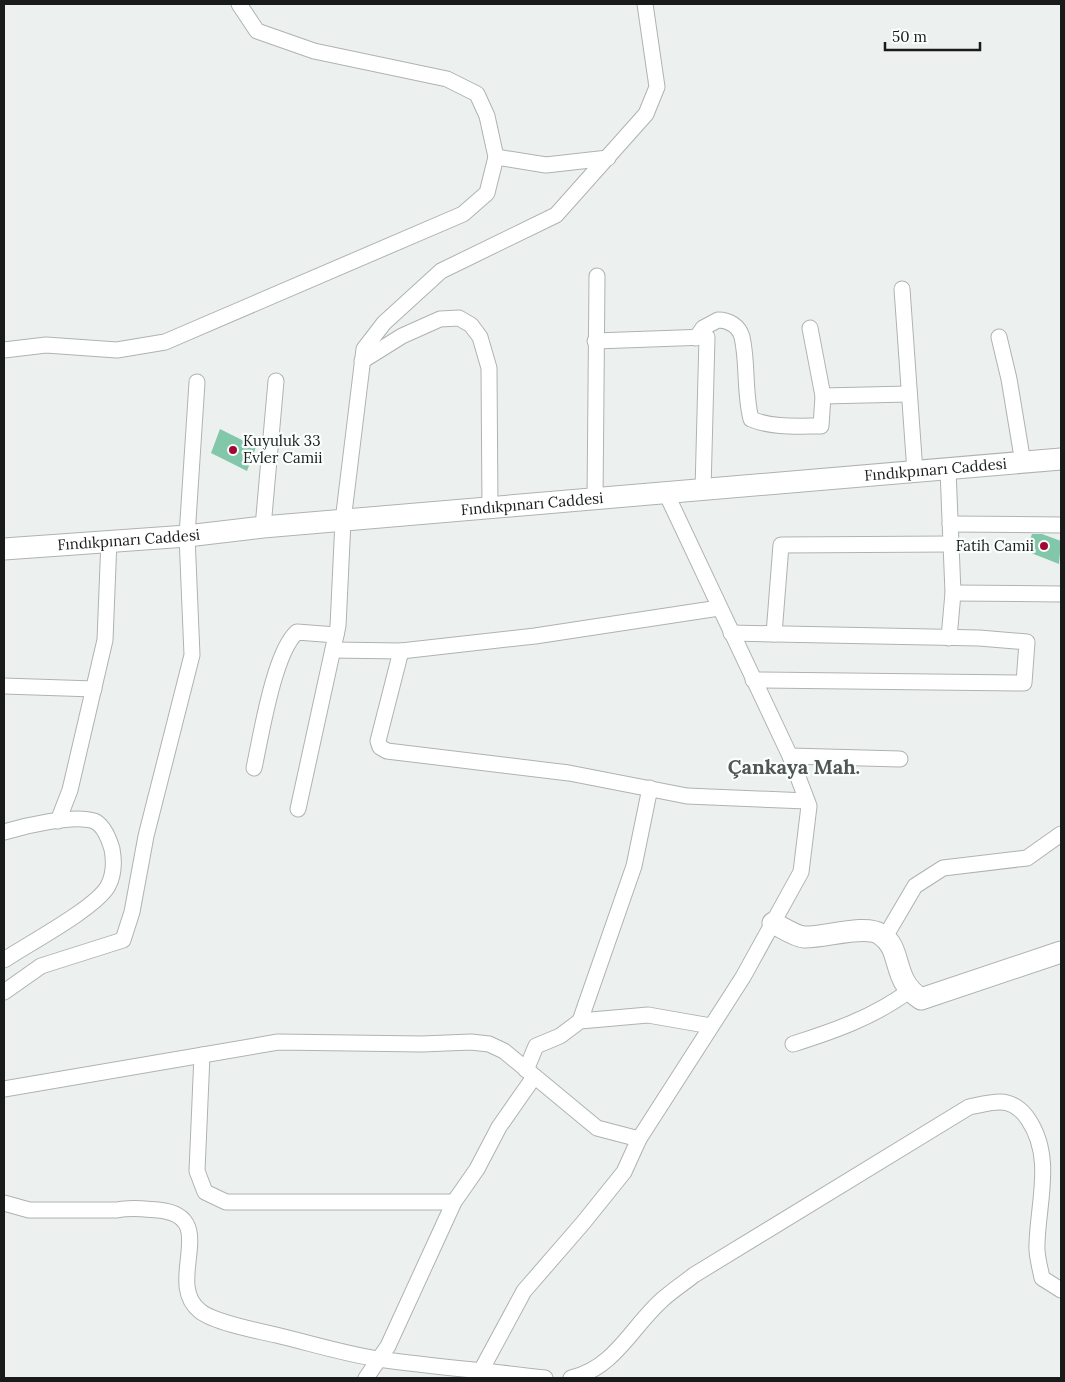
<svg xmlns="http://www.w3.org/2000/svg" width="1065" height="1382" viewBox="0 0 1065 1382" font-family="Lora,serif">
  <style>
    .building { fill: #82c7aa }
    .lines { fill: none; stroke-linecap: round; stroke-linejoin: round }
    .street-casing { stroke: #aeb3b0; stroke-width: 17 }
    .secondary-casing { stroke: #aeb3b0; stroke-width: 23 }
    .street { stroke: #fff; stroke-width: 15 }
    .secondary { stroke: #fff; stroke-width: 21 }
    .poi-dot { fill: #a40733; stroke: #f9fffc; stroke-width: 2 }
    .labels { text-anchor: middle; stroke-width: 4.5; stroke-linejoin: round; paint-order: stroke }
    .poi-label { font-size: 15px; fill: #191b1a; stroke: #f9fffc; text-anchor: start }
    .street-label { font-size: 15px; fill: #191b1a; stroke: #f9fffc }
    .district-label { font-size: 20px; font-weight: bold; fill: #515553; stroke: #f9fffc }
  </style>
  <rect width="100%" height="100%" fill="#ecf1ef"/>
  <g class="building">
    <polygon points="220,429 256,447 247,471 211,453"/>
    <polygon points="1032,534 1042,534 1061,541 1059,564 1026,551"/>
  </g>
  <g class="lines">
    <g class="street-casing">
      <g id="street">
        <polyline points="496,157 546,165 608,158"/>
        <polyline points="902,289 915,472"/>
        <polyline points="999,337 1009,379 1023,463"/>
        <path d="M696,338L703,328L718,320C729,320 739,326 742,337C748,363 744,392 751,419C772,428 798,426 821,426L823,396L810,328"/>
        <polyline points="595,341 707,337 703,490"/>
        <polyline points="4,350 46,345 117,350 165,342 463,214 487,193 496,157 487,116 477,94 447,79 314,51 257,31 239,4"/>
        <polyline points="362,361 402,336 440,319 459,318 471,325 480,337 489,368 490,509"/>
        <polyline points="823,396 908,394"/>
        <polyline points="948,470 953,593 949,638"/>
        <polyline points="595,501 597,276"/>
        <polyline points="950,524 1061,525"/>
        <polyline points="263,527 276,381"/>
        <polyline points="953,593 1061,594"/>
        <polyline points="731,633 979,638 1027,642 1024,683 753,680"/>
        <polyline points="774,634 781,545 951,544"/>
        <polyline points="333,650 401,651 535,636 719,608"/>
        <polyline points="401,651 378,741 380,747 387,751 569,773 687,796 807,801"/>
        <polyline points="4,686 94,689"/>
        <polyline points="790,756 900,759"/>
        <path d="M254,768C261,736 274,652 297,632L336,635"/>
        <polyline points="298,809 338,626 343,521 364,349 384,323 441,271 556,215 646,114 657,87 645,4"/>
        <polyline points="58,821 70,790 105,640 109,540"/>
        <path d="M4,832C24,826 74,814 94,821C104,825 109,839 112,849C114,860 114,875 108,886C96,908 28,944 4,960"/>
        <polyline points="885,937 915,886 943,868 1027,858 1061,834"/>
        <polyline points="4,992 41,966 123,940 132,912 146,836 192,655 187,536 197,382"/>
        <polyline points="580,1021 634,866 650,788"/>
        <path d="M793,1044C834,1031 874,1017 909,991"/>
        <polyline points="202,1055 197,1171 205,1192 226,1202 454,1202"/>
        <polyline points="526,1070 536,1046 560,1036 580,1021 648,1015 711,1026"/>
        <polyline points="4,1089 278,1042 422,1044 471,1042 489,1044 504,1051 597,1128 639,1139"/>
        <path d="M4,1203L29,1210H117C131,1207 144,1209 158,1210C222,1216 163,1282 200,1311C213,1322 258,1331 276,1335C310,1343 345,1354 379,1359C434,1367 490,1371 545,1378"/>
        <polyline points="366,1378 388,1346 454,1202 477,1169 499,1127 534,1077"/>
        <polyline points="477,1378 524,1291 583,1223 624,1172 639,1139 743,977 801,872 809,806 790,756 666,493"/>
        <path d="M571,1378C615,1368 632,1326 663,1299C673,1290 684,1283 694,1275L969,1107C979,1105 990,1102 1000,1102C1012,1102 1022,1110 1028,1119C1054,1157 1038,1202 1037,1244C1036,1255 1040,1267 1042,1278L1061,1290"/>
      </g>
    </g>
    <g class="secondary-casing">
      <g id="secondary">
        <path id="s1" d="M4,549L187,536L263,527L1061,459"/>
        <path d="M773,923C782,927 794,936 804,937C823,938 865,924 880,934C904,949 890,979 921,999L1061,952"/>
      </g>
    </g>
    <use href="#street" class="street"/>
    <use href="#secondary" class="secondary"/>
  </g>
  <g class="poi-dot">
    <circle cx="233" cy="450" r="5"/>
    <circle cx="1044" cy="546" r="5"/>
  </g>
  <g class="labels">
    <g class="poi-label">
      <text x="243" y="446">Kuyuluk 33<tspan x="243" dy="17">Evler Camii</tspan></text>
      <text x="1034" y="551" text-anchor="end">Fatih Camii</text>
    </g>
    <g class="street-label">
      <text dy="5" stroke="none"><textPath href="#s1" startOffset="935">Fındıkpınarı Caddesi</textPath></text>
      <text dy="5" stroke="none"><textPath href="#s1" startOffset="530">Fındıkpınarı Caddesi</textPath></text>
      <text dy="5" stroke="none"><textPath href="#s1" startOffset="125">Fındıkpınarı Caddesi</textPath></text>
    </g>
    <g class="district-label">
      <text x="794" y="774">Çankaya Mah.</text>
    </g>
  </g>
  <rect width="1065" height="1382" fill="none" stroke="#191b1a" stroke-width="10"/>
  <path d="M885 42v8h95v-8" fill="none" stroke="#191b1a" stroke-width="2.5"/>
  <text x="892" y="42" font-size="15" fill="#191b1a" stroke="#f9fffc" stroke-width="4" paint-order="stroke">50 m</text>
</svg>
